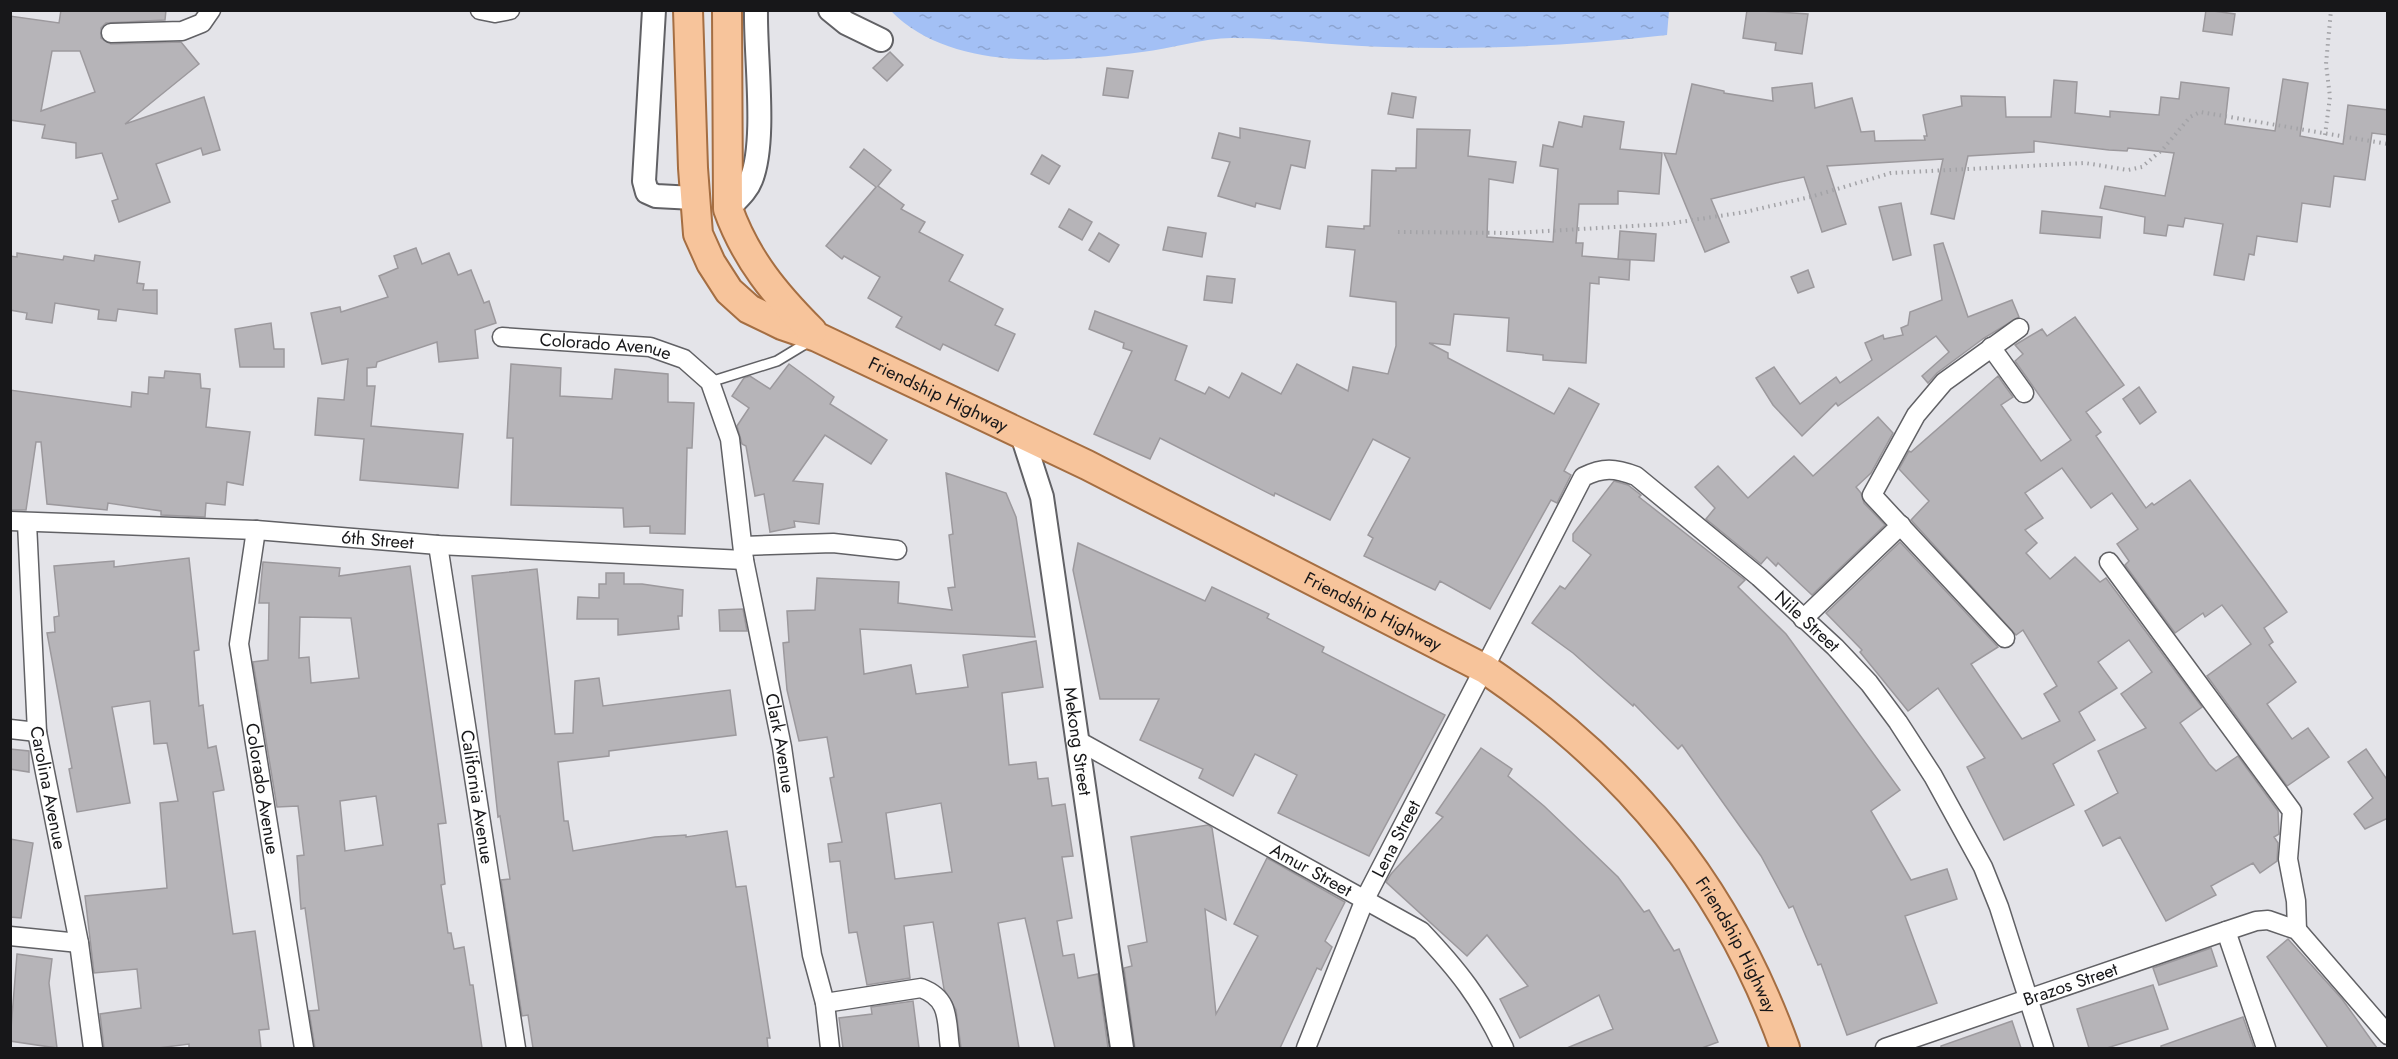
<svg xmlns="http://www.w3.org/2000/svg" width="2398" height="1059" viewBox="0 0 2398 1059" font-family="Jost,sans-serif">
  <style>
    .water { fill: url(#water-ripples) }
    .building { fill: #b6b4b8; stroke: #9c999d; stroke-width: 1.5; fill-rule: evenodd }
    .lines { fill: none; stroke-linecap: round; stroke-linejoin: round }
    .service-casing { stroke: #616165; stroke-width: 12 }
    .minor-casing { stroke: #616165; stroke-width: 21 }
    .tertiary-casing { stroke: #616165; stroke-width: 26 }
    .primary-casing { stroke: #a56e42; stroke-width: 32 }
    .path { stroke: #a3a3a7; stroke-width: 4; stroke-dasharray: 1.5 4.5; stroke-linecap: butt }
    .service { stroke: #fff; stroke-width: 9 }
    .minor { stroke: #fff; stroke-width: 18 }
    .tertiary { stroke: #fff; stroke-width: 22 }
    .primary { stroke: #f7c49b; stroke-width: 28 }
    .labels { text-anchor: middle; stroke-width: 6; stroke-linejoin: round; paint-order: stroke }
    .street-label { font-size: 18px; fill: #171719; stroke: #fff }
  </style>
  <defs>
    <pattern id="water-ripples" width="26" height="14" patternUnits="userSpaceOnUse" patternTransform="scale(1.5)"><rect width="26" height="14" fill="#a3c0f5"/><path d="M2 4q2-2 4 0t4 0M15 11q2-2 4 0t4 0" fill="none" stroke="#8ca4d1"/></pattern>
  </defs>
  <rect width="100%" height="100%" fill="#e4e4e9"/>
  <path class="water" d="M891,11H1669L1667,35C1574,46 1480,50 1386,47C1335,46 1283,38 1232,38C1202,38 1171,49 1142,52C1063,62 952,73 891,11Z"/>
  <g class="building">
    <path d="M61,10H166L165,20L106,23L101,28V38L111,44L181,42L199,64L125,124L204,97L220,150L203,155L201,148L156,164L170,202L119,222L112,201L118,199L102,153L76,158V143L42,138L45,125L10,120V16L59,23ZM52,51H80L95,92L41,111Z"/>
    <polygon points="1747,10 1808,14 1802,54 1775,50 1776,43 1743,38"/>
    <polygon points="2206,10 2235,14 2232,35 2203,31"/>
    <polygon points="890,52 903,65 887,81 873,68"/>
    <polygon points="1107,68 1133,71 1128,98 1103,95"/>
    <polygon points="2283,79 2308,83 2300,136 2343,144 2348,105 2388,110 2388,135 2372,133 2365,180 2334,176 2330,207 2302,203 2297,242 2257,236 2254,255 2249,254 2244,280 2214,275 2223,224 2185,218 2183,227 2168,225 2166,236 2144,233 2145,217 2100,208 2105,186 2165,196 2174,153 2128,148 2127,151 2109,150 2034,141 2034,152 1968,156 1954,219 1931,214 1943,159 1827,166 1846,224 1822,232 1804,177 1776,183 1711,199 1729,242 1705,252 1664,153 1676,154 1692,84 1724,91 1724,93 1773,101 1772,88 1812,83 1815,108 1852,98 1861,132 1874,131 1875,141 1925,140 1924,136 1927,136 1923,115 1962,106 1961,96 2005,97 2006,117 2051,117 2054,80 2077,82 2075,113 2110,117 2110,111 2159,115 2161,97 2179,99 2181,82 2229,88 2225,124 2275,131"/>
    <polygon points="1392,93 1416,97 1413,118 1388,114"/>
    <polygon points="1584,116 1624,122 1620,149 1662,153 1659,194 1618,191 1618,204 1579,204 1576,243 1583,243 1582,256 1630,260 1629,280 1599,277 1599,284 1590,283 1586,363 1543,360 1543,355 1507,351 1509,318 1454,314 1450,345 1429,343 1448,353 1448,358 1554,414 1569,388 1599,404 1564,471 1571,475 1557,503 1551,500 1490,609 1440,581 1435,590 1364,556 1373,538 1368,535 1410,458 1373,439 1330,520 1275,493 1274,496 1160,438 1150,459 1094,434 1132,351 1123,348 1124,343 1089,329 1095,311 1187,346 1175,380 1205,394 1209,387 1229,398 1242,373 1281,394 1297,364 1348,391 1353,367 1388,374 1396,346 1396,302 1350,296 1355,250 1326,247 1328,226 1364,229 1364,226 1370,226 1372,170 1396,171 1396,168 1416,168 1417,129 1470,130 1468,156 1516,162 1513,183 1489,179 1487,237 1553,242 1558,169 1540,166 1543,145 1553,147 1559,122 1582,127"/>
    <polygon points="1240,128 1310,141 1305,168 1291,165 1280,209 1256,203 1255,207 1218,196 1230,162 1212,158 1219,133 1240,138"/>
    <polygon points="864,149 891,170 878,186 904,205 901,209 925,222 919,232 963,255 949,281 1003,309 995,325 1015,334 998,371 943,344 940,350 896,327 902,317 868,298 880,277 844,256 842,259 826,246 876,187 850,167"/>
    <polygon points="1042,155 1060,166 1049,184 1031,174"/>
    <polygon points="1901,203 1911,255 1893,260 1879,207"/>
    <polygon points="1069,209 1092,222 1082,240 1059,227"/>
    <polygon points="2042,211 2102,217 2100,238 2040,233"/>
    <polygon points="1168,227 1206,233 1202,257 1163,250"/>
    <polygon points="1620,231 1656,234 1654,261 1618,259"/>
    <polygon points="1099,233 1119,245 1109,262 1089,250"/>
    <polygon points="1943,243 1968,317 2012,300 2019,317 1984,338 1937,373 1928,383 1922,376 1949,352 1936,336 1838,406 1836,403 1802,436 1773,405 1756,378 1774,367 1800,404 1836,377 1840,383 1872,360 1865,343 1883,335 1884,339 1903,335 1901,328 1908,325 1910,312 1942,300 1934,245"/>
    <polygon points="416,248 422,264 449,253 458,275 471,270 484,303 489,301 496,323 475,330 478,358 439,362 437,342 377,362 376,367 367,368 367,386 375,386 371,426 463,434 458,488 360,480 364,439 315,435 318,398 344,400 348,359 322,364 311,313 340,307 341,312 388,297 379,276 398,268 394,256"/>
    <polygon points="17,253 63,260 64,256 94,261 95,255 140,262 137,283 144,284 143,290 157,290 157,314 118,309 116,321 98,319 99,310 55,303 52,323 26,319 27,313 10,310 10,256 17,257"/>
    <polygon points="1808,270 1814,287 1798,293 1791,277"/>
    <polygon points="1207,276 1235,279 1232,303 1204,300"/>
    <polygon points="2075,317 2124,385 2086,412 2101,432 2096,436 2146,508 2152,503 2154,505 2190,480 2264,580 2287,612 2264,628 2273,642 2269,645 2296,682 2267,704 2292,739 2308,728 2329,757 2287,786 2207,676 2251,644 2222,605 2205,617 2203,613 2175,633 2125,565 2129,561 2117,544 2138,529 2112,493 2091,508 2062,468 2025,493 2043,518 2025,530 2037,543 2026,553 2050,579 2075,557 2100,582 2106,578 2202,707 2180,723 2209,764 2216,771 2238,756 2278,811 2279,834 2274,837 2278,843 2277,861 2260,873 2253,863 2211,886 2216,895 2166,921 2120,837 2103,846 2085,811 2118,793 2098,751 2146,728 2121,694 2152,672 2129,640 2098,662 2117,688 2079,712 2095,740 2053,764 2074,805 2004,840 1967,767 1985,758 1938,688 1908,711 1860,652 1862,650 1826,613 1900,542 1998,647 1971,664 2022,739 2060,721 2044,694 2057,686 2023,630 2016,635 1911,520 1929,501 1899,469 1909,451 1911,452 1998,376 2013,397 2001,405 2041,461 2071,440 2015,361 2023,354 2015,345 2042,329 2047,336"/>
    <polygon points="271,323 274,349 284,349 284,367 240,367 235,329"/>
    <polygon points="511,364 561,368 560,396 612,399 615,369 668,374 668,402 694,403 692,448 687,448 685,534 650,533 650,526 624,527 623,508 511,505 513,438 507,438"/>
    <polygon points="789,364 834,397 830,404 887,440 871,464 825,435 793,481 823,484 819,524 794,521 795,527 770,532 764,494 755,496 746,446 742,444 737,426 749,408 732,396 744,378 750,376 770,389"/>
    <polygon points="165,371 200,374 201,388 210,389 206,427 250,432 243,485 227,482 225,505 206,503 205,517 161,515 161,511 108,503 107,510 47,504 41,442 36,442 26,510 10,510 10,390 131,407 132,392 148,394 149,377 164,378"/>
    <polygon points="2139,387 2156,412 2140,424 2123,399"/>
    <polygon points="1878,417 1893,433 1871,473 1856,487 1861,493 1864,503 1885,525 1812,595 1778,563 1776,566 1767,557 1761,564 1706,519 1715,508 1695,487 1718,466 1748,498 1794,456 1813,476"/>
    <path d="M946,473L1006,493L1016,517L1035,637L860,629L864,674L911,665L916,694L968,687L963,655L1036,641L1043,687L1002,693L1009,765L1036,762L1038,779L1048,778L1052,806L1065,804L1073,856L1062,857L1072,918L1057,921L1063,956L1074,954L1078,978L1098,974L1108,1048H1055L1025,918L998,923L1019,1048H961L956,1010L944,989L933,922L904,926L910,978L867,985L857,932L849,933L840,861L830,862L828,844L842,842L830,778L834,777L827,737L799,741L787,690L783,643L789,642L787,611L815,610L817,578L899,582L898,603L952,610L948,588L955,587L949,535L953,534ZM941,803L952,872L895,879L886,813Z"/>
    <polygon points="1614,481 1628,485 1641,495 1639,497 1745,580 1738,587 1786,634 1900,790 1871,811 1911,880 1947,869 1957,899 1905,916 1937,1003 1847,1035 1821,964 1818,965 1793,906 1789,908 1761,856 1682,745 1678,749 1634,704 1633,706 1573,653 1532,623 1560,586 1565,589 1591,555 1573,541 1573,534"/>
    <polygon points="1078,543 1205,601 1212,587 1269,614 1267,618 1324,647 1322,652 1445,715 1369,856 1278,813 1297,775 1255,754 1233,796 1199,778 1203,769 1140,740 1159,699 1100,699 1073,570"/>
    <polygon points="189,558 199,650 194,651 199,706 203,705 208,748 216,746 224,790 213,792 233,934 255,931 269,1029 259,1030 261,1048 189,1048 189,1044 158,1048 104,1048 100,1014 141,1008 137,969 94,973 85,896 167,888 160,803 178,801 167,743 154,744 150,701 112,707 130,803 77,812 69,769 72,768 47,633 55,632 54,617 59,616 54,566 114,561 114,567"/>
    <path d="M263,562L340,568L339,576L410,566L446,823L438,824L445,884L441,885L448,933H451L454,949L464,947L470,985H473L482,1048H315L309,1011L319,1010L305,908L301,909L297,856L304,855L298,806L277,807L253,662L268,660L269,603H259ZM300,617L351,618L359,678L311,683L309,657L299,658ZM376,796L383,845L345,851L340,801Z"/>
    <polygon points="537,569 555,734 573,733 575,681 599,678 603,706 730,690 736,735 609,751 609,756 558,762 564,821 568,821 573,851 655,837 686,835 686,837 727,831 736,887 746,886 770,1038 767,1038 768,1048 533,1048 528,1015 522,1016 501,880 510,879 500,816 498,817 472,576"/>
    <polygon points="606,573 624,573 624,584 642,584 683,590 682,616 678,616 679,629 618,635 618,619 577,619 578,597 599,598 599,584 606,584"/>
    <polygon points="743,609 747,631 720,631 719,610"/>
    <polygon points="1481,748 1512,769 1508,776 1544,806 1618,877 1644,912 1649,910 1674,951 1679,949 1718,1042 1702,1048 1567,1048 1613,1029 1599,995 1520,1038 1500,999 1528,986 1487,935 1467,956 1386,882 1391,874 1443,817 1436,813"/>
    <polygon points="10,749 29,751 29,772 10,769"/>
    <polygon points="2366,749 2388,781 2388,818 2365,829 2354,814 2373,798 2348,762"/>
    <polygon points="1208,825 1212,828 1226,920 1205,909 1216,1014 1258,936 1234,924 1267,858 1345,902 1325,941 1332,947 1321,970 1317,968 1280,1048 1135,1048 1124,968 1132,966 1128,946 1147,942 1131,837"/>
    <polygon points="10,839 33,843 21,918 10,917"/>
    <polygon points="2288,939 2342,999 2377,1048 2328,1048 2267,957"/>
    <polygon points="2211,948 2217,966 2159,985 2153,968"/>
    <polygon points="17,954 52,959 49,983 57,1048 10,1041"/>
    <polygon points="2153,985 2168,1029 2107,1048 2089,1048 2077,1009"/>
    <polygon points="913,1001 919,1048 843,1048 839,1018 872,1014 871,1007"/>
    <polygon points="2243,1017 2254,1048 2161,1048 2161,1046"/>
    <polygon points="2012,1021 2021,1048 1941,1048 1941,1046"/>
  </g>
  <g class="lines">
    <g class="service-casing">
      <polyline id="service" points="710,382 777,361 810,341"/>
    </g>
    <g class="minor-casing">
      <g id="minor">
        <polyline points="480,10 495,13 510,10"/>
        <polyline points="111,33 182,31 202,23 211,10"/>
        <path id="s1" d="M502,337L650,347L684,359L710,382L730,439L744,560L782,747L812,955L825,1003L830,1048"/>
        <polyline points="1991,347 2024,393"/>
        <path id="s2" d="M10,521L256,530L438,545L744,560"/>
        <path id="s3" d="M27,523L37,732L79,943L93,1048"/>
        <path id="s4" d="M256,530L239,644L304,1048"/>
        <path id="s5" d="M438,545L516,1048"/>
        <polyline points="743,546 833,543 897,550"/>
        <polyline points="2109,562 2292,811 2288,859 2296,901 2297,930"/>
        <polyline points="1803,619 1901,525"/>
        <polyline points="2005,638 1872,495 1916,415 1944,382 2019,328"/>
        <polyline points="10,729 37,732"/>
        <path id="s6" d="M1075,739L1421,931C1459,971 1480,998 1504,1048"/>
        <polyline points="2226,931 2266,1048"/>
        <polyline points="10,936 79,943"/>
        <path d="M825,1003L921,988C951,999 946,1021 950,1048"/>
        <path id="s7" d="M1306,1048L1365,899L1583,477C1603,467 1615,468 1636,476L1759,577L1835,647L1869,683L1898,722L1933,776L1983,867L1999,907L2044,1048"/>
        <path id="s8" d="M1885,1048L2226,931L2256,921L2268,920L2297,930L2388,1035"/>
      </g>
    </g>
    <g class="tertiary-casing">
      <g id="tertiary">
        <polyline points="654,10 644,181 647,192 656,196 694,198"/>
        <polyline points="830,10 846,23 881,40"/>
        <path d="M728,209C736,200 747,191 751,180C767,141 755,56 756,10"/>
        <path id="s9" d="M1022,435L1042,497L1122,1048"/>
      </g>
    </g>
    <g class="primary-casing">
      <g id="primary">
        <path id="s10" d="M688,10L693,168L698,234L711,263L729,291L749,309L782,325L817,337L1087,465L1485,669C1629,767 1726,884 1785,1048"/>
        <path d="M727,10L728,209C746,259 775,294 812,331"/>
      </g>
    </g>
    <g class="path">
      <polyline points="2325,135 2330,97 2326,64 2331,10"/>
      <polyline points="1398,232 1513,233 1667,224 1745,212 1810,197 1891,173 2085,163 2128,170 2142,167 2163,149 2190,117 2200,112 2388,144"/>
    </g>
    <use href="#service" class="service"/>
    <use href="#minor" class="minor"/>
    <use href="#tertiary" class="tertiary"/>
    <use href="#primary" class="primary"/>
  </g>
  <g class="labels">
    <g class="street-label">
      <text dy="6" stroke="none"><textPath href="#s1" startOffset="104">Colorado Avenue</textPath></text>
      <text dy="6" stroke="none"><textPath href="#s10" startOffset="524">Friendship Highway</textPath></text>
      <text dy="6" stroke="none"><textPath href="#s2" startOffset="368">6th Street</textPath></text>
      <text dy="6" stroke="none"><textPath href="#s10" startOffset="1010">Friendship Highway</textPath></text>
      <text dy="6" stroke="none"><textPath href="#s7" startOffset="915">Nile Street</textPath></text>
      <text dy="6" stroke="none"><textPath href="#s9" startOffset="312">Mekong Street</textPath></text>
      <text dy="6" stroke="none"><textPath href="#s1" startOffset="588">Clark Avenue</textPath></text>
      <text dy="6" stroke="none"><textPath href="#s3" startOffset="266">Carolina Avenue</textPath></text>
      <text dy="6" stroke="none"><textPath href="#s4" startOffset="262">Colorado Avenue</textPath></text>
      <text dy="6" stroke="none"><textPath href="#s5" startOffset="255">California Avenue</textPath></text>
      <text dy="6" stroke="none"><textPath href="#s7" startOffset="228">Lena Street</textPath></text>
      <text dy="6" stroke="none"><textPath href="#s6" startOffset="270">Amur Street</textPath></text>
      <text dy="6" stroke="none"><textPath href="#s10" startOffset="1514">Friendship Highway</textPath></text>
      <text dy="6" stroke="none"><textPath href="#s8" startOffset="196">Brazos Street</textPath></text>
    </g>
  </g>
  <rect width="2398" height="1059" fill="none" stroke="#171719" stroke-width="24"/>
</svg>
